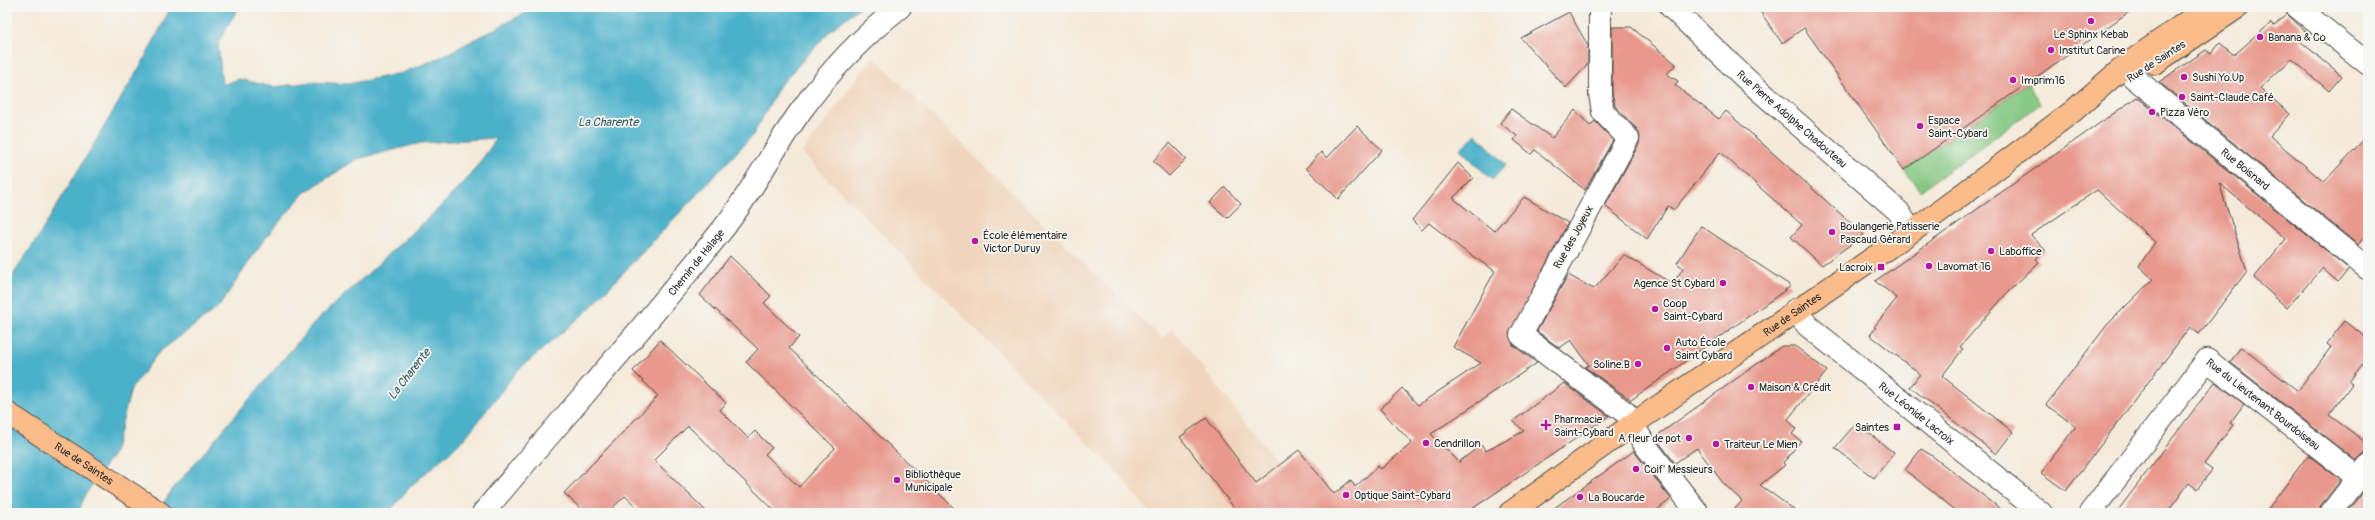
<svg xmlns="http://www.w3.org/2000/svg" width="2375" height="520" viewBox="0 0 2375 520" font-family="Pangolin,sans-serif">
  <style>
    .built { fill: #f0d5bc }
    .green { fill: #85c882; stroke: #587a56 }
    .water { fill: #4bb1ca; stroke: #3b6e7a }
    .building { fill: #e8998c }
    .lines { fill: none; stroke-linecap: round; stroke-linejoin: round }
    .minor-casing { stroke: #494845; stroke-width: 24 }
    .major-casing { stroke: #494845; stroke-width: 24 }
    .minor { stroke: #fff; stroke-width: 22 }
    .major { stroke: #f9bc8a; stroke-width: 22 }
    .poi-dot { fill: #b5179e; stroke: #f6f6f2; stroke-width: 1.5 }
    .labels { text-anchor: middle; stroke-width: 3.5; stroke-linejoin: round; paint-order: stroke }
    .poi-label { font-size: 11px; fill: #2b2b2b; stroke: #f6f6f2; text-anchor: start }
    .street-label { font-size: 11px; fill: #2b2b2b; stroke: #f6f6f2 }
    .water-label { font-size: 12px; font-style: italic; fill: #365a63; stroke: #f6f6f2 }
  </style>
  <rect width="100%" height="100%" fill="#f6f6f2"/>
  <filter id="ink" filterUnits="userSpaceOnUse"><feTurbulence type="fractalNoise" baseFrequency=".025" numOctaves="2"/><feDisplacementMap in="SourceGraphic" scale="8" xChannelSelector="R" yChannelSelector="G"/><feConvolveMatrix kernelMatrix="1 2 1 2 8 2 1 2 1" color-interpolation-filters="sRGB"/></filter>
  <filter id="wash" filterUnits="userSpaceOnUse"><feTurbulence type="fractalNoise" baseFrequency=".012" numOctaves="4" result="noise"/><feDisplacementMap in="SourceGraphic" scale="16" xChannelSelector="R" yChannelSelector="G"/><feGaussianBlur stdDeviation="0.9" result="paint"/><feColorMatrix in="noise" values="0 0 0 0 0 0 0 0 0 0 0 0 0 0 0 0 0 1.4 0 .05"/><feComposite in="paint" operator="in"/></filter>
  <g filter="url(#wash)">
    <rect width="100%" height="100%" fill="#f4ead9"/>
    <polygon class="built" points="873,57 1162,339 1172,329 1317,513 1150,513 1125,481 802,153"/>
    <polygon class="green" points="2029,83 2040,104 1920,191 1904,170"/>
    <g class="water">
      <polygon points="171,7 239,7 218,43 222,85 239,79 273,87 312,82 348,84 402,73 441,57 537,7 860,7 832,29 780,85 753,135 587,311 518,370 464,439 410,487 388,513 157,513 172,490 315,322 439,208 468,178 493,144 495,138 421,143 357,159 304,193 263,241 218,308 159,352 131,389 114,453 85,495 78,513 7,513 7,284 40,234 145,58"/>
      <polygon points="1476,134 1506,165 1492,180 1460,149"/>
    </g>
    <g id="blocks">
      <g class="building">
        <polygon points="1757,7 2136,7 1904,170 1804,28 1782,43"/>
        <polygon points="1569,12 1588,46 1588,64 1566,88 1521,38"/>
        <polygon points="2287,14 2308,34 2300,41 2342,76 2329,91 2292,59 2260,88 2290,114 2270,136 2324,182 2368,135 2368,232 2358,245 2159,82 2206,50 2211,54 2220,43 2234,55 2271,23 2274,26"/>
        <polygon points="1612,27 1631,27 1676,64 1667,74 1678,81 1675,85 1719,119 1726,111 1864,235 1822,265 1791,237 1802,225 1720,152 1674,210 1668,206 1647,239 1605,206 1639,144 1640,137 1637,129 1615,106 1612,93"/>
        <polygon points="2137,97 2349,269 2338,282 2322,268 2287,308 2254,278 2286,239 2219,183 2247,271 2199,334 2190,327 2066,491 2041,473 2076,426 2046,405 2107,325 2153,279 2139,266 2155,242 2097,190 2031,235 2045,250 2036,259 2039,262 2008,292 1980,324 1960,347 1963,349 1942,376 2013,432 1996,454 1910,387 1920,374 1870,335 1876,328 1874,327 1897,298 1875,281"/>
        <polygon points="1511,109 1552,138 1575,110 1590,126 1595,121 1613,140 1585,190 1535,150 1531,154 1514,140 1517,136 1500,123"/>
        <polygon points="1357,126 1382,150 1338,199 1306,168 1321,152 1327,158"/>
        <polygon points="1170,143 1186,159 1169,176 1153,161"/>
        <polygon points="1458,163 1473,178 1453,198 1494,231 1524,197 1568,223 1509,334 1513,345 1537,363 1431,434 1459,462 1481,445 1486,451 1524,431 1513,421 1564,383 1609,416 1466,513 1238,513 1180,437 1206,418 1256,483 1299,450 1334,494 1351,480 1355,487 1378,466 1381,469 1412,443 1380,409 1402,388 1418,405 1481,363 1453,347 1495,271 1462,249 1429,223 1422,230 1412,220"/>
        <polygon points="1225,187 1241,204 1227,218 1210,203"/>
        <polygon points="1701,226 1791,286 1631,400 1585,367 1589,365 1571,340 1559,348 1537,331 1568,275 1594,289 1624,255 1673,284 1683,268 1677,263"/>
        <polygon points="730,256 771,296 764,303 799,337 789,348 959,513 777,513 688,426 654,460 708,513 643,513 625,496 607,513 585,513 564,493 658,396 633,371 660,340 726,403 720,410 748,438 755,431 772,448 765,454 799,487 835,448 746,362 758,349 700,295"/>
        <polygon points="2344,321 2368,339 2368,357 2349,382 2352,384 2329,415 2368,444 2368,454 2363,454 2356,461 2230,362 2241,347 2298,391 2331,347 2327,344"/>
        <polygon points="1782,346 1795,346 1827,371 1788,419 1796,429 1792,434 1801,441 1783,463 1785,465 1760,485 1799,513 1731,513 1742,501 1723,483 1697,448 1675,463 1655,437"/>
        <polygon points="2215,382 2244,404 2230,423 2233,425 2204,464 2212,470 2197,489 2189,483 2167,513 2116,513"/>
        <polygon points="1856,423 1894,453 1874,478 1835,448"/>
        <polygon points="1921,449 1931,455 2006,513 1959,513 1905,470"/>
        <polygon points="1634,451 1671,499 1653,513 1547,513"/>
        <polygon points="2308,455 2341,480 2321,505 2319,513 2265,513"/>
        <polygon points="2368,486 2368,513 2347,513"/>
      </g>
    </g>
  </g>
  <g filter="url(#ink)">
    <use href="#blocks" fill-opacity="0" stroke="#494845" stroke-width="1"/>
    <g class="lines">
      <g class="minor-casing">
        <g id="minor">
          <polyline points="1600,7 1600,94 1603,112 1628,138 1521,335 1626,413 1645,445 1698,513"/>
          <path id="s1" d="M1671,7L1745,78L1898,211L1911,231"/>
          <polyline points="2297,7 2368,64"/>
          <path id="s2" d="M2126,65L2133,77L2368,269"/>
          <path id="s3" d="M1795,310L1808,326L2041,513"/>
          <path id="s4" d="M483,513C563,417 648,324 726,225C753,189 774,149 800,112C828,73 863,36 900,7"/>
          <path id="s5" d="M2090,513L2207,360L2358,478L2368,466"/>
          <polyline points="2331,513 2358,478"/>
        </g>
      </g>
      <g class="major-casing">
        <g id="major">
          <polyline points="2155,63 2238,7"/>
          <path id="s6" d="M7,413L160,513"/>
          <path id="s7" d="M1510,513L1633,424L1924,223L2072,112L2126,65L2208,7"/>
        </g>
      </g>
      <use href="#minor" class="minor"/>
      <use href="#major" class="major"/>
    </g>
  </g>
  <g class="poi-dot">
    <circle cx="2091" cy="21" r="4"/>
    <circle cx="2260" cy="37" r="4"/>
    <circle cx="2051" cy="50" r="4"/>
    <circle cx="2184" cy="77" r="4"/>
    <circle cx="2013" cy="80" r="4"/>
    <circle cx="2182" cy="97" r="4"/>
    <circle cx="2152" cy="112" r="4"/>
    <circle cx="1920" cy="126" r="4"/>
    <circle cx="1832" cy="232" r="4"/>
    <circle cx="975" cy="241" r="4"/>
    <circle cx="1991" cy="251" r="4"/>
    <circle cx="1929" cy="266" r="4"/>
    <rect x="1877" y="263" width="8" height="8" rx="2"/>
    <circle cx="1723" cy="283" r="4"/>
    <circle cx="1655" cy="309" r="4"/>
    <circle cx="1667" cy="348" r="4"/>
    <circle cx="1638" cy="364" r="4"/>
    <circle cx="1751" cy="387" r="4"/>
    <path d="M1544 419h4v4h4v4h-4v4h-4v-4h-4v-4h4z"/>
    <rect x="1893" y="423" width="8" height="8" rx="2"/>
    <circle cx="1689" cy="438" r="4"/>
    <circle cx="1426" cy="443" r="4"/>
    <circle cx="1716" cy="444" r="4"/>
    <circle cx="1636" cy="469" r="4"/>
    <circle cx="897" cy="480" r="4"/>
    <circle cx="1346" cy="495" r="4"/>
    <circle cx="1580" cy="497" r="4"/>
  </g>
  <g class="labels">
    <g class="poi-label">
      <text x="2091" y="38" text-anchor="middle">Le Sphinx Kebab</text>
      <text x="2268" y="41">Banana &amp; Co</text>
      <text x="2059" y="54">Institut Carine</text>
      <text x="2192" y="81">Sushi Yo.Up</text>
      <text x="2021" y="84">Imprim16</text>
      <text x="2190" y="101">Saint-Claude Café</text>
      <text x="2160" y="116">Pizza Véro</text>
      <text x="1928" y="124">Espace<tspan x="1928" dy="13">Saint-Cybard</tspan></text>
      <text x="1840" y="230">Boulangerie Patisserie<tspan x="1840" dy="13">Pascaud Gérard</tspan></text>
      <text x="983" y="239">École élémentaire<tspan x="983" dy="13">Victor Duruy</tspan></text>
      <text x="1999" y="255">Laboffice</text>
      <text x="1937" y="270">Lavomat 16</text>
      <text x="1873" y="271" text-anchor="end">Lacroix</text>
      <text x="1715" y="287" text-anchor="end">Agence St Cybard</text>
      <text x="1663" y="307">Coop<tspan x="1663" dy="13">Saint-Cybard</tspan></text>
      <text x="1675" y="346">Auto École<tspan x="1675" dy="13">Saint Cybard</tspan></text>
      <text x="1630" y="368" text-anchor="end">Soline.B</text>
      <text x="1759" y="391">Maison &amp; Crédit</text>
      <text x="1554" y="423">Pharmacie<tspan x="1554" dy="13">Saint-Cybard</tspan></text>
      <text x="1889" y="431" text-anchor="end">Saintes</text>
      <text x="1681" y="442" text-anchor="end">A fleur de pot</text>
      <text x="1434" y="447">Cendrillon</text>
      <text x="1724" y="448">Traiteur Le Mien</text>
      <text x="1644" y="473">Coif' Messieurs</text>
      <text x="905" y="478">Bibliothèque<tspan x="905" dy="13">Municipale</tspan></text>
      <text x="1354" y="499">Optique Saint-Cybard</text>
      <text x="1588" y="501">La Boucarde</text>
    </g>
    <g class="street-label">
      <text transform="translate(2156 61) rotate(-33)" y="4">Rue de Saintes</text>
      <text dy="4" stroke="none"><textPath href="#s1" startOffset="165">Rue Pierre Adolphe Chadouteau</textPath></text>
      <text dy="4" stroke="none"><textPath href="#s2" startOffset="159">Rue Boisnard</textPath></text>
      <text transform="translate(1573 237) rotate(-61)" y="4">Rue des Joyeux</text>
      <text dy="4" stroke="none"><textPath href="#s4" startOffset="329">Chemin de Halage</textPath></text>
      <text dy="4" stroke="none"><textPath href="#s7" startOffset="345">Rue de Saintes</textPath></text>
      <text dy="4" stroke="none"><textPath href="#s5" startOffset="264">Rue du Lieutenant Bourdoiseau</textPath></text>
      <text dy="4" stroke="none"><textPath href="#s3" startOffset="160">Rue Léonide Lacroix</textPath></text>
      <text dy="4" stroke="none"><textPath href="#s6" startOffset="92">Rue de Saintes</textPath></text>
    </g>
    <g class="water-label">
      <text x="608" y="126">La Charente</text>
      <text transform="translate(409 374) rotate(-52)" y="4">La Charente</text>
    </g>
  </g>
  <rect width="2375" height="520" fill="none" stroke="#f6f6f2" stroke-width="24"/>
</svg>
